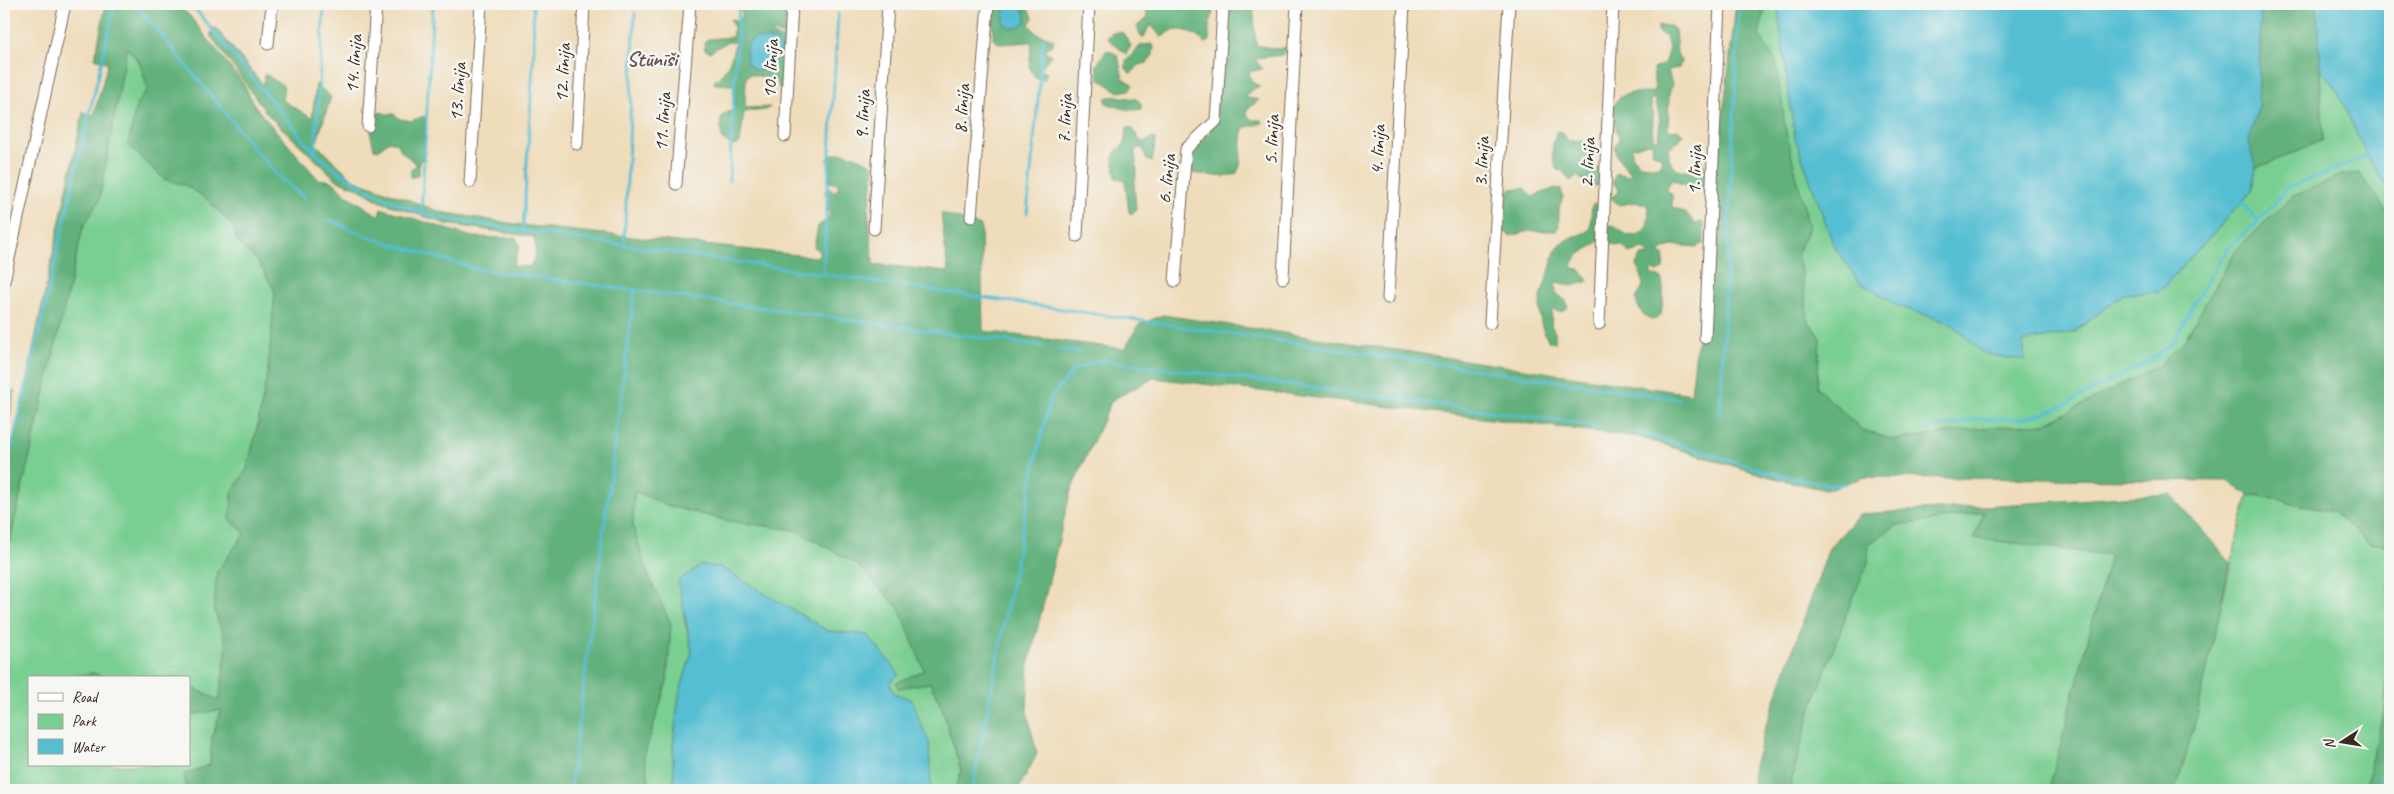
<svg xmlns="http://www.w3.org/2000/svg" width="2394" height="794" viewBox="0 0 2394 794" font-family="Caveat,sans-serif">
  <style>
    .green { fill: #79ce91; stroke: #5a7c58 }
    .forest { fill: #62b17b; stroke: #4e6e4c; fill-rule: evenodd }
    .water { fill: #55bed2; stroke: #487478 }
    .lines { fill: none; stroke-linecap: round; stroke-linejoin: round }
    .stream { stroke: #55bed2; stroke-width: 3 }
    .minor-casing { stroke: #7a6855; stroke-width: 13 }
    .minor { stroke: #fff; stroke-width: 11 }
    .labels { text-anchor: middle; stroke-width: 5; stroke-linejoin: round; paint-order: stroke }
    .street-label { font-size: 20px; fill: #3b2a1e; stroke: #f6f6f2 }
    .neighbourhood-label { font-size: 21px; font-weight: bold; fill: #645359; stroke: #f6f6f2 }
  </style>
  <rect width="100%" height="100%" fill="#f6f6f2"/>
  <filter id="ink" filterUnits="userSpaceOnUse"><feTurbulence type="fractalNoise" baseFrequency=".02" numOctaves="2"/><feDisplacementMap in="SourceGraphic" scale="10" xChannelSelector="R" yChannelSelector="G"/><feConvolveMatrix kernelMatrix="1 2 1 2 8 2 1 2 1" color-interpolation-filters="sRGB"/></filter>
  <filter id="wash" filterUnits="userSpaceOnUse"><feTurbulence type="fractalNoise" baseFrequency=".0096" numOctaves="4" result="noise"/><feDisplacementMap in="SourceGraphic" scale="20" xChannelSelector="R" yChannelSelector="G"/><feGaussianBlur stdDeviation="1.12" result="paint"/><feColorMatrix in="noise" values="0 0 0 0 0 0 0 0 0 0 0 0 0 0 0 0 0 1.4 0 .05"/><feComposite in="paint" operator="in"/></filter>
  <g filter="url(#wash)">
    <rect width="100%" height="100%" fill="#efdcba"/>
    <g class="green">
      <polygon points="1766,4 1777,4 1795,138 1834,246 1858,281 1896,305 1952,324 1984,354 2025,360 2023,342 2075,332 2124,294 2159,292 2251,192 2256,168 2323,140 2320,67 2338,92 2367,156 2390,192 2390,216 2359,173 2341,175 2292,197 2236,250 2184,341 2160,365 2045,424 1993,427 1894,440 1862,430 1817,388 1820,338 1808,320 1802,275 1797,255 1809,228 1786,132 1781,98 1759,34"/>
      <polygon points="127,48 139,61 148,89 137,104 128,145 164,179 185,185 208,200 232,225 237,242 258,262 275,291 268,371 257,428 247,469 232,493 245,533 217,572 214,609 227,646 219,701 189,686 189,678 105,678 93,673 69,678 29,678 29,765 189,765 189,715 222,709 212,738 210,765 184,774 187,790 4,790 4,566 83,227 99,201"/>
      <polygon points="4,389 15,391 4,443"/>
      <polygon points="634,491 669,506 729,521 796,530 857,564 900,610 925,670 896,683 898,688 930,683 941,705 961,770 956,790 931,790 929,743 895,695 868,635 828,631 720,567 683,613 692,652 679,695 673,746 674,790 651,790 644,756 667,681 671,624 648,575 633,526"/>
      <path d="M2248,495L2262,496L2333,512L2370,544L2388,545L2390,641L2384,710L2365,790H2176C2204,693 2222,593 2248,495Z"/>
      <polygon points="1985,512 1974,538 2110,555 2049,790 1789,790 1810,712 1852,599 1867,564 1868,544 1895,526"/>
    </g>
    <g class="forest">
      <path d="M106,4H175L189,15L244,85L256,108L318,179L332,181L347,195L379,216L381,208L472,237L516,238L520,246L513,266L529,267C537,258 536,249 534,237L447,224L381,202L356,187L338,181L268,115L210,35L215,27L263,85L265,74L284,86L282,100L312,118L316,84L331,97L316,144L353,179L441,212L521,225L816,257L820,253L814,247L818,226L827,220L830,215L825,191L827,189L836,191L839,187L837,184L830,182V171L827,159C838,146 862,158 874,166L870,203L868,208L873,264L948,272L941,213L981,226L983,331L1125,349L1138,325L1163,315L1691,394L1736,4H1766L1759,34L1776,61L1786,132L1809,228L1797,255L1802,275L1808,320L1820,338L1817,388L1862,430L1894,440L1993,427L2045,424L2160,365L2184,341L2236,250L2292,197L2341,175L2359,173L2390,216V562L2388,545L2370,544L2333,512L2262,496L2248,495L2228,481L1865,477L1826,490L1770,477L1638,437L1154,378L1112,400L1071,490L1029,663L1027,711L1037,754L1018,790H956L961,770L941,705L930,683L898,688L896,683L924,670L900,610L857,564L796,530L729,521L669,506L634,491L633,526L648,575L671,624L667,681L644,756L651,790H187L184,774L210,765L212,738L221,710L189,715V686L219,700L227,646L214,609L217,572L245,533L230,520L232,492L247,469L257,428L268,371L275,291L258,262L237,242L232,225L208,200L185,185L164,179L128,145L137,103L148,89L139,61L127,48L99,201L83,227L4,566V486L83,112L94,115L108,63L95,58Z"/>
      <path d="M740,4H787L786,36L774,32L773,35L783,39L787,47L784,83L781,89L779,88L776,80L750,74L746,77L745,106L746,108L770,107L766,110L744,112L740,143L735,146L722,140C723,134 718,118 723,115C727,112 731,112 735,108L734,85L715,84L714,81C727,73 733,56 735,42H727L710,52L705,50L704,42L708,39L732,37L734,27L730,21L731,19L739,21L742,16Z"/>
      <path d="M993,4C1010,4 1028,0 1033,18L1029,24L1036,33L1053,39V44L1044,50L1051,55L1041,68L1042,71L1047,72L1044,80L1035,77L1029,67L1032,43L1029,42L1000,44L993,39ZM1022,8L1026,18L1004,19L1005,14Z"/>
      <path d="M1144,4H1212C1216,16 1205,23 1210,41L1205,43C1196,35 1185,27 1172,31C1168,32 1165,36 1161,37L1152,26H1149L1144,38L1141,37L1137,26L1148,18Z"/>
      <polygon points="1223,4 1253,4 1256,45 1276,49 1288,47 1289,49 1283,55 1257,58 1256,60 1262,69 1249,72 1251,81 1260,87 1255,88 1246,95 1247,98 1259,100 1246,110 1248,116 1252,120 1262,120 1263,123 1243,128 1240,166 1236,174 1225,177 1190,173 1188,165 1192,150 1209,134 1225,64"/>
      <polygon points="2261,4 2317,4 2323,140 2256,168 2248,142 2258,109"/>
      <path d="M1658,26H1671L1675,30L1677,53L1681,61L1679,68L1668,70L1672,85L1669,94L1668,128L1669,131L1679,130L1683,134L1678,142L1668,148L1670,161L1677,170H1692L1693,167L1694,159L1700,157L1706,167L1705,185L1703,187L1681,184L1674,180L1671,181L1666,189L1672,194V207L1686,213L1696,224L1702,222L1704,224V243L1696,247L1674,245L1660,251V254L1664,255L1663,269L1657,272L1653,269L1650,274L1661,278C1665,290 1663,302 1661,315L1654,320C1643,317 1638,309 1636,299L1643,286L1642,277L1636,264L1641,256L1649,255L1648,252L1643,249L1629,253L1623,246L1611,244L1609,241L1607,226L1613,225C1618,227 1621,232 1626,234C1644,242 1654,218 1646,204L1637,202L1619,205L1610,197L1618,193L1619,190L1613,183L1616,173L1628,176L1631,174C1628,167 1611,156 1616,144C1617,142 1619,140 1619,137C1616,130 1615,124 1614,118C1609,90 1635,93 1655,92L1653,69L1664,64L1669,48L1666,37L1658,32ZM1655,98L1660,120L1658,140L1653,138C1651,122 1656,117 1650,100ZM1647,143L1653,144L1652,152L1662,158L1660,167L1640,165L1632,156V146L1636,147Z"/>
      <polygon points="1117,32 1123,33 1131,46 1126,54 1107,38 1112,33"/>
      <polygon points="1152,44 1154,46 1153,55 1147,63 1139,65 1131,74 1126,69 1126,61 1141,45"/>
      <polygon points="1107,50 1118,55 1123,79 1131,83 1133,86 1129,90 1118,92 1099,78 1096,66"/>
      <path d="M1115,96L1136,99L1141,103V109C1129,112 1118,107 1106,103V98Z"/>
      <polygon points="381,112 386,114 394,114 400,119 411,121 424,116 426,155 419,163 419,174 414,177 411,177 411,169 417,165 402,152 396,143 389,141 378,150 374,149 371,136 373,115"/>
      <polygon points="1127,128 1132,128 1140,141 1146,142 1151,138 1156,139 1152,162 1147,160 1142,147 1135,150 1137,173 1134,183 1136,210 1131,214 1129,212 1125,181 1116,178 1113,157 1116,151 1125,144"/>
      <path d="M1557,131L1563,133L1568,141C1584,140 1589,141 1594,158L1590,163L1581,165L1580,168H1598L1601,174L1598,186H1592L1577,176L1570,181L1563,171L1557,170C1551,157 1551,144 1557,131Z"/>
      <path d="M1524,188L1532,197L1555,188L1561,189L1563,198C1555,211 1562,219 1557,231H1528L1511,236L1503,231L1501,203L1503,193L1512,189Z"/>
      <path d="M1595,203L1599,207L1600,240C1590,250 1578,251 1572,265L1573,268L1579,269L1588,279L1587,282L1572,286L1557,282L1555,283L1556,293L1566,301L1568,307L1561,312L1552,310L1551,325L1555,333V343L1549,342C1535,319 1539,299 1548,275C1553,263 1551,252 1562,243C1570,236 1582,236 1590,229L1592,205Z"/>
      <polygon points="2170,494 2230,562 2197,716 2176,790 2049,790 2110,555 1974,538 1984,512 1895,526 1869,544 1868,564 1852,599 1810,712 1789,790 1753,790 1754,766 1764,731 1829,548 1860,514"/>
      <polygon points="2390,641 2390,790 2365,790 2384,710"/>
      <polygon points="93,673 105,678 69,678 70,677"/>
    </g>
    <g class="water">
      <polygon points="1015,4 1025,12 1026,21 1019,27 1010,28 1004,23 1005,8 1008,5"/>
      <polygon points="1777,4 2261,4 2258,109 2248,142 2256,168 2251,192 2159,292 2124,294 2074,332 2023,342 2025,360 1984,354 1952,324 1896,305 1858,281 1834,246 1795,138"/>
      <polygon points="2317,4 2390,4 2390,192 2367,156 2338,92 2320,67"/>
      <path d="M754,38C760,39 768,38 774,40C787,45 776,65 767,69C764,70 758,70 755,70L747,63L746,46Z"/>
      <polygon points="701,565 720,567 828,631 868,635 899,674 889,684 895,694 911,699 929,743 931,790 674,790 673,746 679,695 692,652 678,581"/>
    </g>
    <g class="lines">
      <g class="stream">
        <polyline points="136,4 258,153 281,179 305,198"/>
        <path d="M191,4L315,153C351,184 391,204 437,218L1679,399"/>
        <polyline points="315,153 324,4"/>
        <polyline points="729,181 739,4"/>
        <polyline points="2242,202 2258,222 2286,189 2367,156"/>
        <polyline points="421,213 433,4"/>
        <polyline points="1027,213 1044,38"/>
        <polyline points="329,220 374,239 477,269 1041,346"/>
        <polyline points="523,230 534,47 533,4"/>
        <polyline points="624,245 635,13"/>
        <polyline points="823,274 838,14"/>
        <polyline points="1057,349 1079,352"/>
        <polyline points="1720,415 1739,4"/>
        <polyline points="1926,430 1979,419 2022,419 2054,410 2154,358 2173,342 2198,297 2229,247 2258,222"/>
        <polyline points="1639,432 1771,473 1831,485 1843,484"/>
        <polyline points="4,480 115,4"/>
        <polyline points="570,790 635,289"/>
        <polyline points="972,790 1037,453 1051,397 1075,369 1102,360 1602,426"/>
        <polyline points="2379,790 2390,740"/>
      </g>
    </g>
  </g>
  <g filter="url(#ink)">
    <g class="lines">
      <g class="minor-casing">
        <g id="minor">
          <polyline points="268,44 272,4"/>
          <polyline points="368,126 376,4"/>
          <polyline points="785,136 792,4"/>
          <polyline points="577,144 584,4"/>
          <polyline points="470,182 481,4"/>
          <polyline points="676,184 690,4"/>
          <polyline points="971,217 988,4"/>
          <polyline points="874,229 888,4"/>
          <polyline points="1077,236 1089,4"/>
          <polyline points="1283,278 1297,4"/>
          <polyline points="4,281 65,4"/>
          <polyline points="1175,281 1186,149 1216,121 1223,11 1219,4"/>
          <polyline points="1388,298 1404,4"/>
          <polyline points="1490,323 1509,4"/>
          <polyline points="1599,324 1613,4"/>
          <polyline points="1705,338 1720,4"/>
        </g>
      </g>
      <use href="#minor" class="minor"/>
    </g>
  </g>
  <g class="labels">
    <g class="street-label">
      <text transform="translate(353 64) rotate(-86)" y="7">14. līnija</text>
      <text transform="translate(770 69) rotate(-87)" y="7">10. līnija</text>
      <text transform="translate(562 73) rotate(-87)" y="7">12. līnija</text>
      <text transform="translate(457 92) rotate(-86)" y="7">13. līnija</text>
      <text transform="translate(961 109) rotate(-86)" y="7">8. līnija</text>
      <text transform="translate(862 115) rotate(-87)" y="7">9. līnija</text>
      <text transform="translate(1064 119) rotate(-87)" y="7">7. līnija</text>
      <text transform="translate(662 122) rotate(-86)" y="7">11. līnija</text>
      <text transform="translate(1271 140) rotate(-87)" y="7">5. līnija</text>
      <text transform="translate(1377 150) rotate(-87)" y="7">4. līnija</text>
      <text transform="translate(1481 162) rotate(-87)" y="7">3. līnija</text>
      <text transform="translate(1587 163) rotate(-87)" y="7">2. līnija</text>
      <text transform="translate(1694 170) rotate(-88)" y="7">1. līnija</text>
      <text transform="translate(1166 179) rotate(-84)" y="7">6. līnija</text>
    </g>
    <g class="neighbourhood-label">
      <text x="652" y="66">Stūnīši</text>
    </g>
  </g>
  <rect width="2394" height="794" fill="none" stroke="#f6f6f2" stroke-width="20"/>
  <rect x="28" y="676" width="162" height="90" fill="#f6f6f2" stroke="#aba49d"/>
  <rect x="38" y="693" width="25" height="8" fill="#ffffff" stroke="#aba49d"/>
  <text x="72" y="702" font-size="15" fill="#3b2a1e">Road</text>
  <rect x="38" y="714" width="25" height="15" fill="#79ce91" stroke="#aba49d"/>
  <text x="72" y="726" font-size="15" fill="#3b2a1e">Park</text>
  <rect x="38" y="739" width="25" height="15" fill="#55bed2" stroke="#aba49d"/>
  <text x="72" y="752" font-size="15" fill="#3b2a1e">Water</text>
  <g transform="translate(2342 742) rotate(258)" stroke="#f6f6f2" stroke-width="4" paint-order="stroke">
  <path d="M0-4L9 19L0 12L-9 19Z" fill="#3b2a1e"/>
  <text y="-8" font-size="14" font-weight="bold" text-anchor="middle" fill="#3b2a1e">N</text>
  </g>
</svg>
